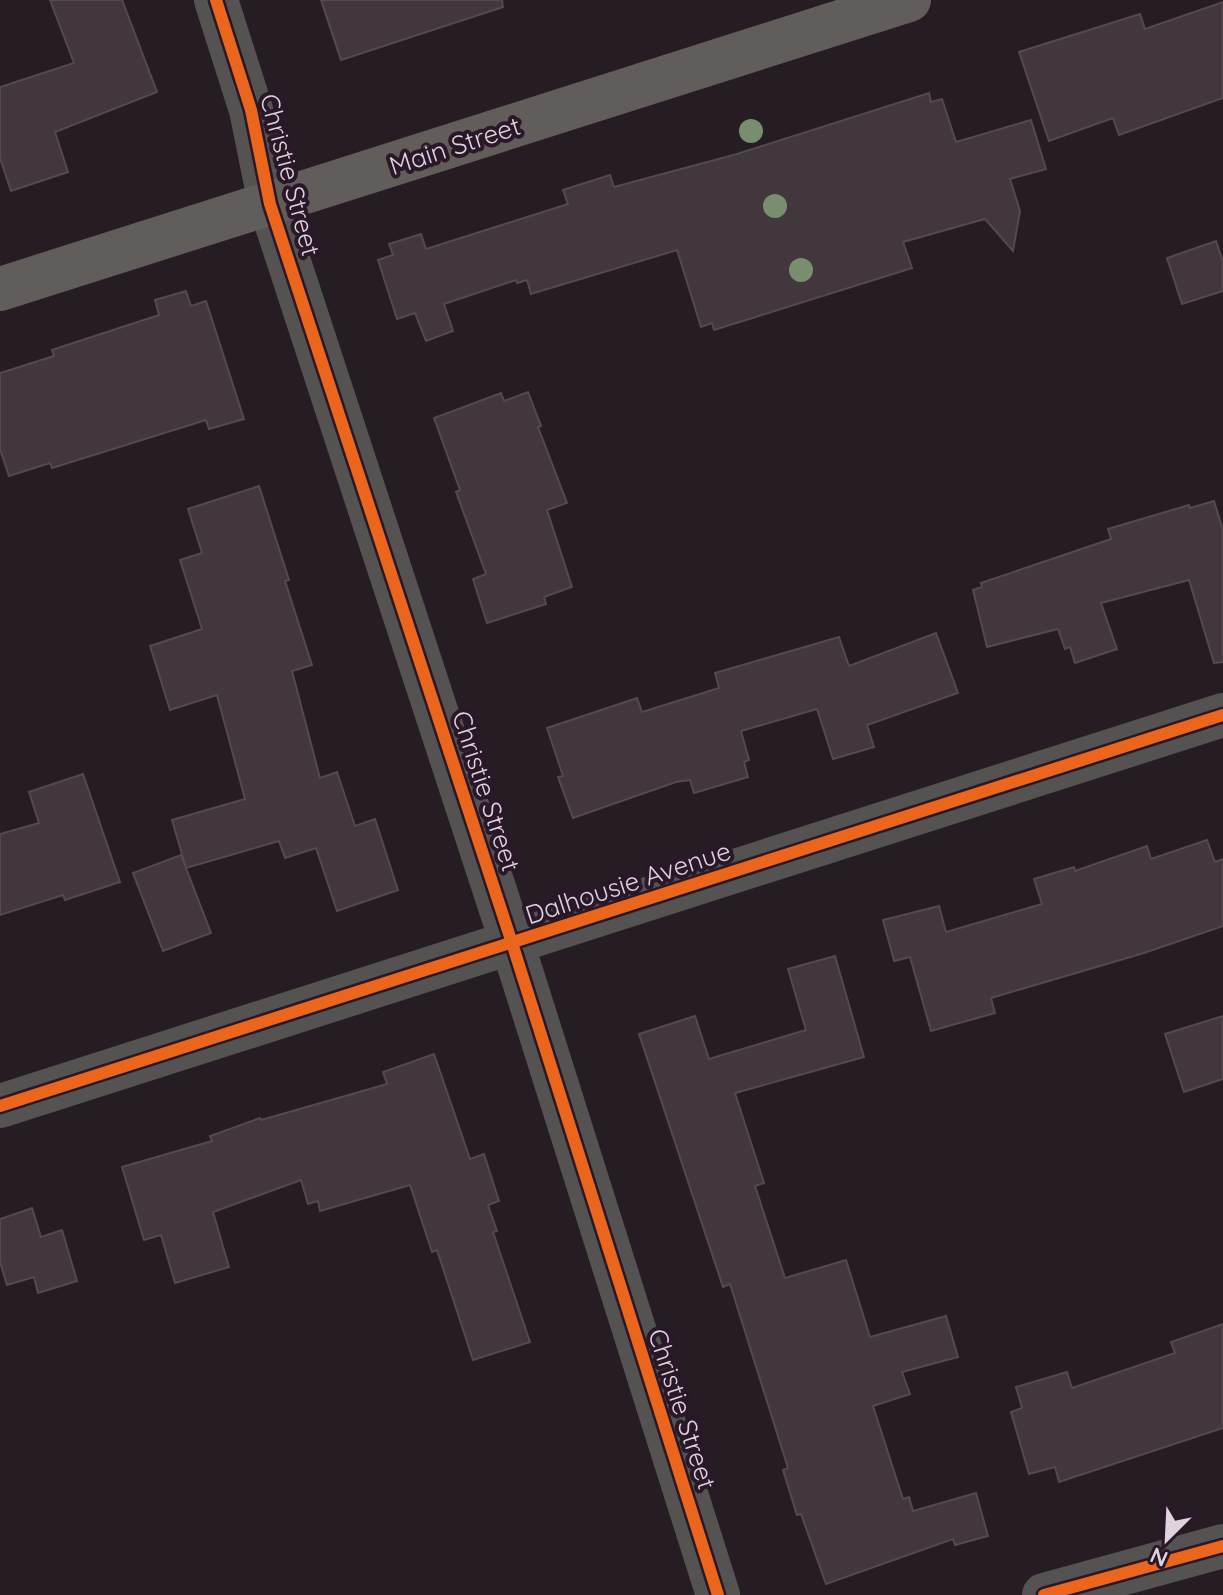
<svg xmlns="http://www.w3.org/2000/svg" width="1223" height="1595" viewBox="0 0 1223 1595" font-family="Quicksand,sans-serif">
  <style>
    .building { fill: #41373d; stroke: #544950; stroke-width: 2 }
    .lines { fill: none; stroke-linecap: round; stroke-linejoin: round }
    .minor { stroke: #555351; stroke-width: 44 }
    .major { stroke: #615d5b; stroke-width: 44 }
    .cycleway-casing { stroke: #291828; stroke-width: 17 }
    .cycleway { stroke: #eb651d; stroke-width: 12 }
    .tree { fill: #788e6f }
    .labels { text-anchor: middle; stroke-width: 8; stroke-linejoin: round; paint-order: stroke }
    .street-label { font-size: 26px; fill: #dfd3de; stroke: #291828 }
  </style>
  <rect width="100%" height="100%" fill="#251c24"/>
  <g class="building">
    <polygon points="50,0 122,0 157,92 55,132 68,172 11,191 0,158 0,87 74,63"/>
    <polygon points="321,0 502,0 503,7 341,60"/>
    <polygon points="1223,2 1223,98 1119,135 1113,118 1049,141 1019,52 1140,14 1145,29"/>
    <polygon points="929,93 931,102 942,99 956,142 1031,120 1046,169 1010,179 1020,211 1013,251 985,219 903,242 912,268 714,330 712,323 701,327 677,250 531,294 527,280 517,283 516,280 444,304 453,331 426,341 415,313 397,319 378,260 393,255 389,244 421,234 426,249 568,204 563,190 610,175 614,187 737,154"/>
    <polygon points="1216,241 1223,262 1223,291 1182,304 1167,258"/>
    <polygon points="186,291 191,306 206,301 244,419 209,429 206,420 52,468 50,463 9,476 0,449 0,373 54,356 52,350 159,315 155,300"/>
    <polygon points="528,392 541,426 538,427 567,503 547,510 572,587 544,597 546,604 487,623 473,579 486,574 456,492 460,490 434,418 501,393 504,401"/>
    <polygon points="259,486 289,580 285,581 312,665 292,671 320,778 337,772 355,826 375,819 398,890 337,911 316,848 285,858 279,841 186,868 172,820 245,799 217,695 170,710 150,646 202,629 180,560 202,553 188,509"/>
    <polygon points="1214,501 1223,530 1223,662 1214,663 1189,580 1101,603 1117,649 1075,663 1070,647 1065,649 1058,629 987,647 973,590 982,587 981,583 1111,539 1108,529 1189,505 1190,508"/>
    <polygon points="936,633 958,693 867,725 874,747 833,759 817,709 741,731 749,760 744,762 748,777 694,793 690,780 676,782 573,818 558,777 563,776 547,728 637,698 642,712 719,688 715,673 839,637 849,666"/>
    <polygon points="83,774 120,882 65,900 63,895 0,915 0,834 39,823 29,792"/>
    <polygon points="1207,840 1215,862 1223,859 1223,926 1144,953 991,998 995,1013 931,1031 910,957 894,961 883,920 939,906 946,932 1042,904 1034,879 1074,867 1075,871 1147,846 1151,859"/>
    <polygon points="181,855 211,933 163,951 133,873"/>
    <polygon points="835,956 864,1057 735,1093 764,1183 755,1186 785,1278 846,1260 870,1337 946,1316 958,1357 902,1372 910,1394 873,1406 903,1499 909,1497 913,1511 976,1493 988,1536 955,1545 953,1539 826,1584 801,1514 797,1515 783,1470 788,1468 730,1284 723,1287 639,1034 695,1016 709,1059 806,1030 788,969"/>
    <polygon points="1223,1016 1223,1079 1184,1092 1165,1034"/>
    <polygon points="434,1054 470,1159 484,1154 499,1201 488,1205 497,1231 493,1232 530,1342 473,1360 437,1250 432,1252 410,1185 320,1211 318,1201 308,1204 301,1180 213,1212 229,1267 175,1283 161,1235 144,1240 122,1167 212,1141 210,1136 260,1118 261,1120 387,1084 383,1072"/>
    <polygon points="32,1208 41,1237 62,1230 77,1281 38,1293 34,1277 7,1285 0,1262 0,1219"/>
    <polygon points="1223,1324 1223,1428 1059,1482 1055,1467 1029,1474 1011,1412 1022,1408 1016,1387 1067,1372 1072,1388 1175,1353 1171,1342"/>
  </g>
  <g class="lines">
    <g class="minor">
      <polyline points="216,0 251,110 270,204 512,943 718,1595"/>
      <polyline points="0,1106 1223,715"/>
      <polyline points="1044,1595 1223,1546"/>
    </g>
    <polyline class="major" points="0,289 909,0"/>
    <g class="cycleway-casing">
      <g id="cycleway">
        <polyline points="216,0 251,110 270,204 512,943 718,1595"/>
        <polyline points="0,1106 1223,715"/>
        <polyline points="1044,1595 1223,1546"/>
      </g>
    </g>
    <use href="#cycleway" class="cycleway"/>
  </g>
  <g class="tree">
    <circle cx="751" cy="131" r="12"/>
    <circle cx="775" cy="206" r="12"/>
    <circle cx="801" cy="270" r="12"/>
  </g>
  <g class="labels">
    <g class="street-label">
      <text transform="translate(455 146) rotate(-18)" y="9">Main Street</text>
      <text transform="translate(290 175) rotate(75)" y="9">Christie Street</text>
      <text transform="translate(486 791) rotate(72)" y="9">Christie Street</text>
      <text transform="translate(628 883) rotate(-18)" y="9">Dalhousie Avenue</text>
      <text transform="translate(682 1409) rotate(72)" y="9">Christie Street</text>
    </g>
  </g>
  <g transform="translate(1167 1539) rotate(204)" stroke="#291828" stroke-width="6" paint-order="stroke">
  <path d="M0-6L14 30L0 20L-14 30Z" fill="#dfd3de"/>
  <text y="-12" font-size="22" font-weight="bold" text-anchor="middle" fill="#dfd3de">N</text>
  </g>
</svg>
